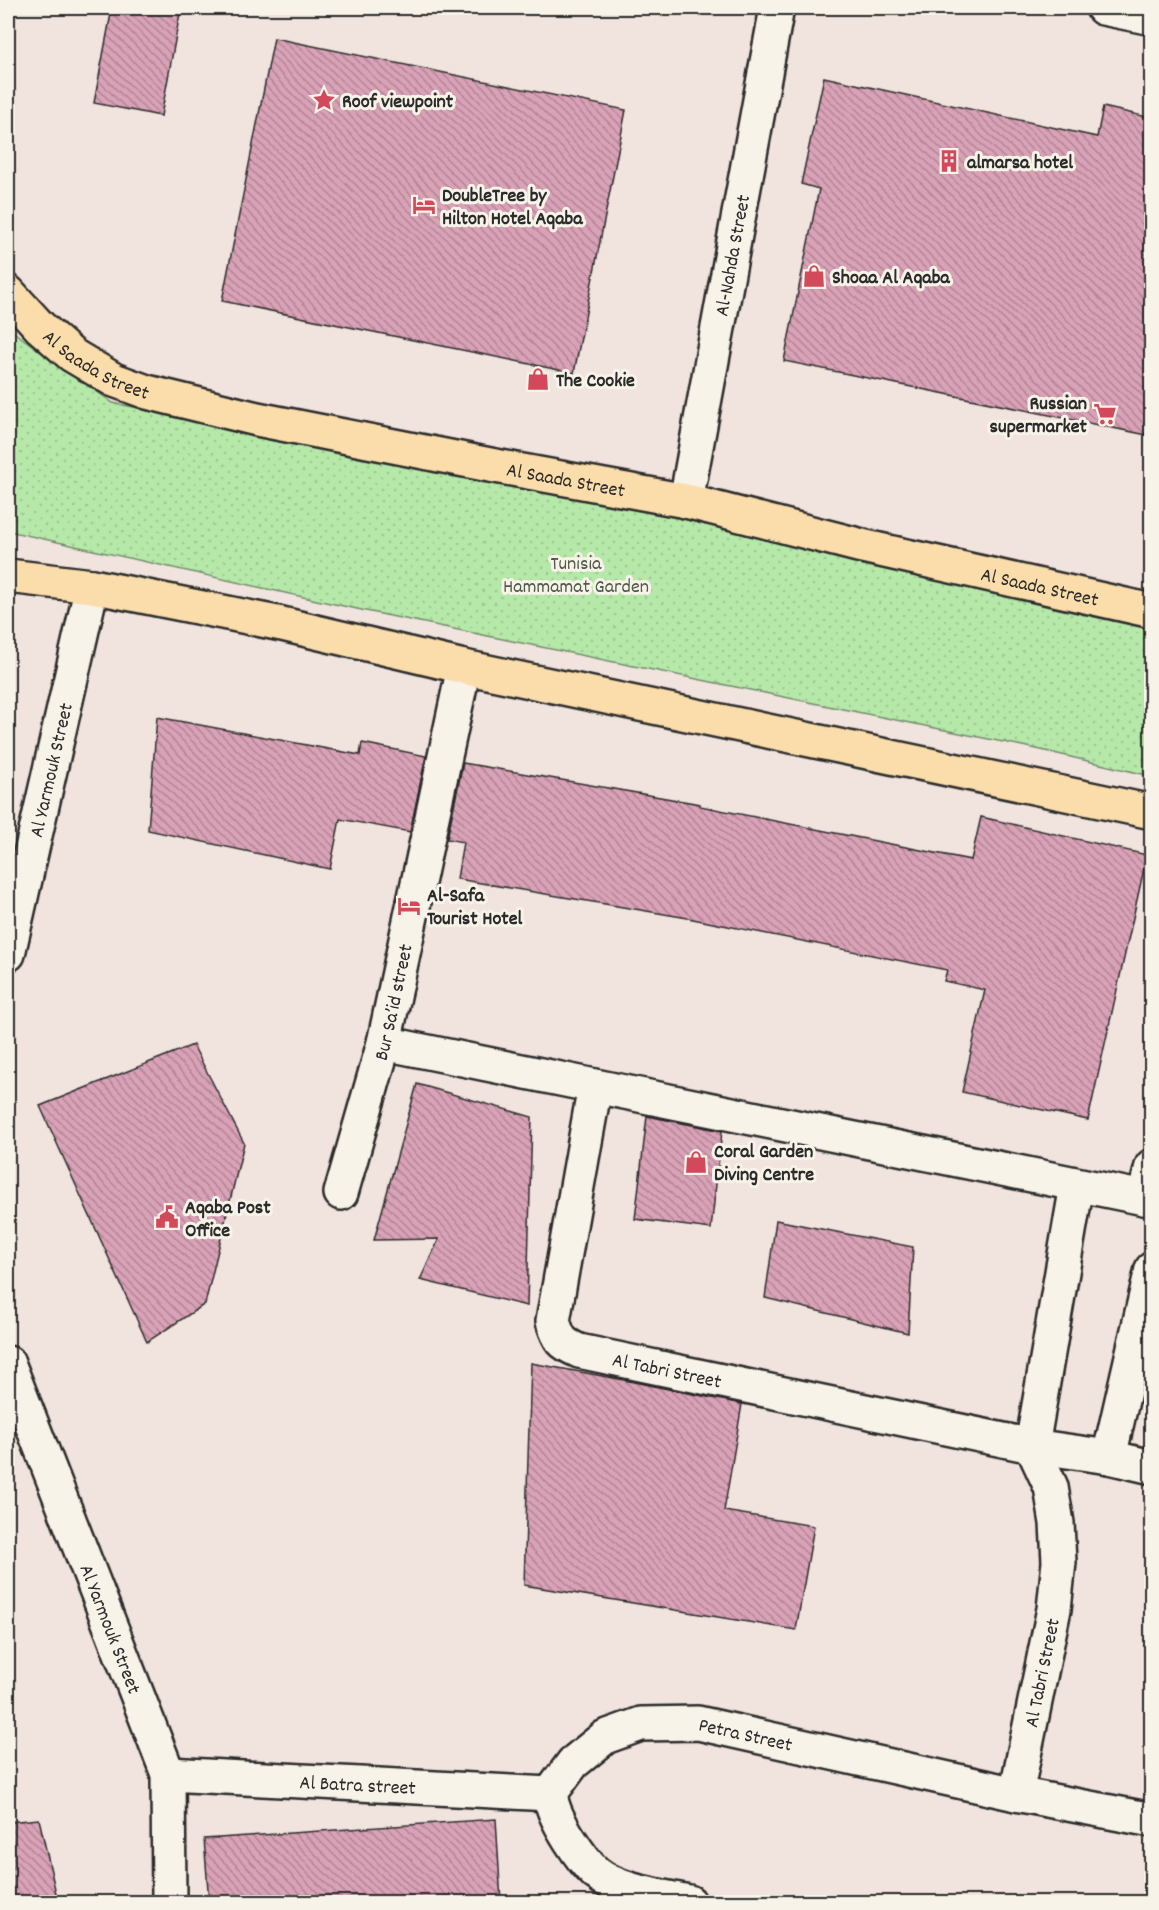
<svg xmlns="http://www.w3.org/2000/svg" width="1159" height="1910" viewBox="0 0 1159 1910" font-family="Dekko,sans-serif">
  <style>
    .park { fill: url(#park-dots); stroke: #708a6a; stroke-width: 1.5 }
    .building { fill: url(#building-back-hatch); stroke: #2b2b2b; stroke-width: 1.5 }
    .lines { fill: none; stroke-linecap: round; stroke-linejoin: round }
    .minor-casing { stroke: #2b2b2b; stroke-width: 38 }
    .highway-casing { stroke: #2b2b2b; stroke-width: 38 }
    .minor { stroke: #f7f3e8; stroke-width: 33 }
    .highway { stroke: #faddab; stroke-width: 33 }
    .labels { text-anchor: middle; stroke-width: 6; stroke-linejoin: round; paint-order: stroke }
    .poi-label { font-size: 20px; font-weight: bold; fill: #2b2b2b; stroke: #f7f3e8; text-anchor: start }
    .street-label { font-size: 20px; fill: #2b2b2b; stroke: #f7f3e8 }
    .park-label { font-size: 20px; fill: #4e5a4a; stroke: #f7f3e8 }
  </style>
  <defs>
    <pattern id="park-dots" width="8" height="8" patternUnits="userSpaceOnUse" patternTransform="scale(1.5)"><rect width="8" height="8" fill="#b6e9a9"/><path d="M2 2h.1M6 6h.1" fill="none" stroke="#9dc892" stroke-width="1.8" stroke-linecap="round"/></pattern>
    <pattern id="building-back-hatch" width="6" height="6" patternUnits="userSpaceOnUse" patternTransform="scale(1.5)"><rect width="6" height="6" fill="#d9a2b6"/><path d="M-1 5l2 2M0 0l6 6M5-1l2 2" fill="none" stroke="#b08494"/></pattern>
  </defs>
  <rect width="100%" height="100%" fill="#f1e3de"/>
  <filter id="ink" filterUnits="userSpaceOnUse"><feTurbulence type="fractalNoise" baseFrequency=".0167" numOctaves="2"/><feDisplacementMap in="SourceGraphic" scale="12" xChannelSelector="R" yChannelSelector="G"/><feConvolveMatrix kernelMatrix="1 2 1 2 8 2 1 2 1" color-interpolation-filters="sRGB"/></filter>
  <g filter="url(#ink)">
    <polygon class="park" points="8,328 113,403 596,497 1151,623 1151,776 1037,749 366,611 8,531"/>
    <g class="building">
      <polygon points="112,8 181,8 161,116 94,103"/>
      <polygon points="274,38 626,110 574,373 222,301"/>
      <polygon points="824,77 1097,137 1103,107 1152,118 1152,436 784,361 819,189 801,184"/>
      <polygon points="157,717 360,755 362,743 426,756 410,832 340,819 330,869 148,830"/>
      <polygon points="463,763 700,804 700,806 971,860 981,817 1147,855 1088,1120 962,1092 985,990 944,981 947,970 688,918 457,879 463,842 447,839"/>
      <polygon points="193,1045 244,1143 205,1304 147,1342 40,1106"/>
      <polygon points="417,1084 532,1117 527,1306 420,1280 439,1239 374,1240"/>
      <polygon points="647,1116 722,1131 711,1229 635,1219"/>
      <polygon points="776,1220 913,1247 908,1333 765,1298"/>
      <polygon points="531,1363 619,1379 742,1404 724,1511 814,1526 796,1630 524,1585"/>
      <polygon points="39,1819 58,1902 8,1902 8,1822"/>
      <polygon points="496,1819 501,1902 209,1902 204,1839"/>
    </g>
    <g class="lines">
      <g class="minor-casing">
        <g id="minor">
          <polyline points="1103,8 1152,18"/>
          <path id="s1" d="M686,501L777,8"/>
          <path id="s2" d="M8,954L92,586"/>
          <path id="s3" d="M384,1043L595,1086L553,1321C559,1340 561,1343 579,1351L1032,1446L1109,1457L1152,1467"/>
          <polyline points="595,1086 1144,1198"/>
          <polyline points="1152,1166 1144,1198 1152,1199"/>
          <path id="s4" d="M341,1193L384,1043L464,667"/>
          <path id="s5" d="M8,1363L168,1774L169,1902"/>
          <polyline points="1032,1446 1077,1185"/>
          <polyline points="1109,1457 1152,1269"/>
          <path id="s6" d="M168,1774L550,1794"/>
          <path id="s7" d="M550,1794L573,1763L605,1737L641,1724L698,1723L1016,1794L1152,1820"/>
          <path d="M550,1794C552,1810 561,1826 570,1840C577,1851 586,1864 596,1873C618,1891 661,1896 689,1902"/>
          <path id="s8" d="M1016,1794L1054,1609L1059,1562L1057,1523L1051,1487L1032,1446"/>
        </g>
      </g>
      <g class="highway-casing">
        <g id="highway">
          <path id="s9" d="M8,292L40,327L72,355L114,380L147,392L257,419L490,465L686,501L862,546L1152,611"/>
          <polyline points="8,576 92,586 282,624 464,667 1152,812"/>
        </g>
      </g>
      <use href="#minor" class="minor"/>
      <use href="#highway" class="highway"/>
    </g>
  </g>
  <defs>
    <g id="sight-bare" transform="scale(1.8)"><path d="M0-6L1.8-2.2L6-1.7L2.9 1.2L3.7 5.4L0 3.3L-3.7 5.4L-2.9 1.2L-6-1.7L-1.8-2.2Z" fill="#d1495b" stroke="#f7f3e8" stroke-width="2.5" paint-order="stroke"/></g>
    <g id="building-bare" transform="scale(1.8)"><path d="M-4-6H4V6H1V3H-1V6H-4ZM-2.5-4.3h1.7v1.8h-1.7ZM.8-4.3h1.7v1.8H.8ZM-2.5-1h1.7V.8h-1.7ZM.8-1h1.7V.8H.8Z" fill="#d1495b" stroke="#f7f3e8" stroke-width="2.5" paint-order="stroke"/></g>
    <g id="hotel-bare" transform="scale(1.8)"><path d="M-6-4.5h1.5V1H6V5H4.5V3h-9V5H-6ZM-4 0a1.8 1.8 0 1 1 3.6 0ZM.5 0V-2.5h3Q6-2.5 6 0Z" fill="#d1495b" stroke="#f7f3e8" stroke-width="2.5" paint-order="stroke"/></g>
    <g id="shop-bare" transform="scale(1.8)"><path d="M-5-2.5h2.3a2.7 3.5 0 0 1 5.4 0H5L5.5 6h-11ZM-1.5-2.5h3a1.5 2.3 0 0 0-3 0Z" fill="#d1495b" stroke="#f7f3e8" stroke-width="2.5" paint-order="stroke"/></g>
    <g id="supermarket-bare" transform="scale(1.8)"><path d="M-6-5.5h2.5l.6 2H6L4.5 2H-2.5L-4.4-4H-6ZM-1.5 3.2a1.3 1.3 0 1 0 .1 0ZM3 3.2a1.3 1.3 0 1 0 .1 0Z" fill="#d1495b" stroke="#f7f3e8" stroke-width="2.5" paint-order="stroke"/></g>
    <g id="civic-bare" transform="scale(1.8)"><path d="M-.6-6.5H3V-4.5H.6V-3L4-1V1h2V6H-6V1h2V-1L-.6-3ZM-1.2 2.5V6h2.4V2.5Z" fill="#d1495b" stroke="#f7f3e8" stroke-width="2.5" paint-order="stroke"/></g>
  </defs>
  <g fill-rule="evenodd">
    <use href="#sight-bare" x="324" y="100"/>
    <use href="#building-bare" x="949" y="161"/>
    <use href="#hotel-bare" x="424" y="205"/>
    <use href="#shop-bare" x="814" y="276"/>
    <use href="#shop-bare" x="538" y="379"/>
    <use href="#supermarket-bare" x="1105" y="414"/>
    <use href="#hotel-bare" x="409" y="906"/>
    <use href="#shop-bare" x="696" y="1162"/>
    <use href="#civic-bare" x="167" y="1217"/>
  </g>
  <g class="labels">
    <g class="poi-label">
      <text x="342" y="107">Roof viewpoint</text>
      <text x="967" y="168">almarsa hotel</text>
      <text x="442" y="201">DoubleTree by<tspan x="442" dy="23">Hilton Hotel Aqaba</tspan></text>
      <text x="832" y="283">Shoaa Al Aqaba</text>
      <text x="556" y="386">The Cookie</text>
      <text x="1087" y="409" text-anchor="end">Russian<tspan x="1087" dy="23">supermarket</tspan></text>
      <text x="427" y="901">Al-Safa<tspan x="427" dy="23">Tourist Hotel</tspan></text>
      <text x="714" y="1157">Coral Garden<tspan x="714" dy="23">Diving Centre</tspan></text>
      <text x="185" y="1213">Aqaba Post<tspan x="185" dy="23">Office</tspan></text>
    </g>
    <g class="street-label">
      <text dy="7" stroke="none"><textPath href="#s1" startOffset="250">Al-Nahda Street</textPath></text>
      <text dy="7" stroke="none"><textPath href="#s9" startOffset="116">Al Saada Street</textPath></text>
      <text dy="7" stroke="none"><textPath href="#s9" startOffset="602">Al Saada Street</textPath></text>
      <text dy="7" stroke="none"><textPath href="#s9" startOffset="1088">Al Saada Street</textPath></text>
      <text dy="7" stroke="none"><textPath href="#s2" startOffset="189">Al Yarmouk Street</textPath></text>
      <text dy="7" stroke="none"><textPath href="#s4" startOffset="198">Bur Sa’id street</textPath></text>
      <text dy="7" stroke="none"><textPath href="#s3" startOffset="586">Al Tabri Street</textPath></text>
      <text dy="7" stroke="none"><textPath href="#s5" startOffset="285">Al Yarmouk Street</textPath></text>
      <text dy="7" stroke="none"><textPath href="#s8" startOffset="124">Al Tabri Street</textPath></text>
      <text dy="7" stroke="none"><textPath href="#s7" startOffset="224">Petra Street</textPath></text>
      <text dy="7" stroke="none"><textPath href="#s6" startOffset="190">Al Batra street</textPath></text>
    </g>
    <g class="park-label">
      <text x="576" y="569">Tunisia<tspan x="576" dy="23">Hammamat Garden</tspan></text>
    </g>
  </g>
  <rect width="1159" height="1910" fill="none" stroke="#f7f3e8" stroke-width="30"/>
  <rect x="15" y="15" width="1129" height="1880" fill="none" stroke="#2b2b2b" stroke-width="2" filter="url(#ink)"/>
</svg>
